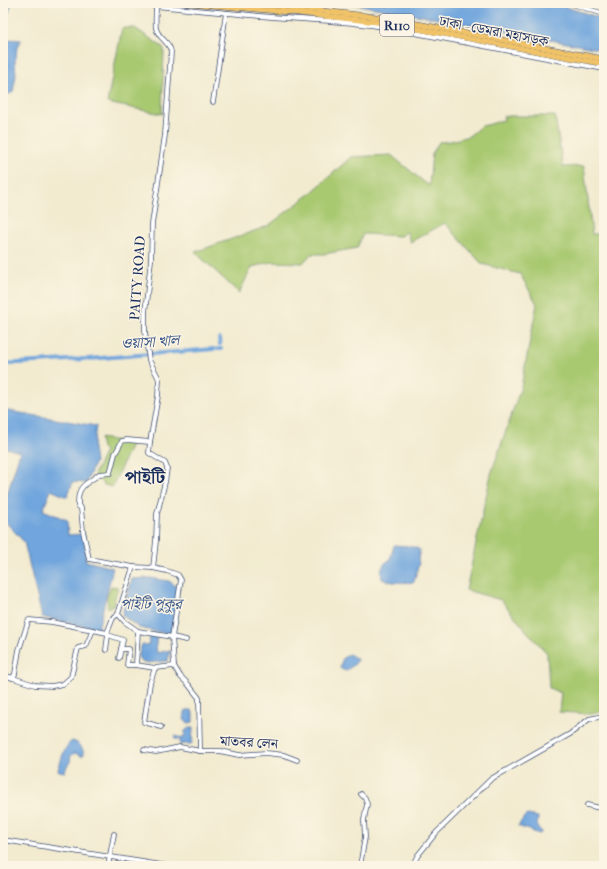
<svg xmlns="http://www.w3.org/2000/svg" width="607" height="869" viewBox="0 0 607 869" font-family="'IM FELL French Canon','Noto Serif Bengali',serif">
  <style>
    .green { fill: #a9c971; stroke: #627c68 }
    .water { fill: #70a5dd; stroke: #466a9e }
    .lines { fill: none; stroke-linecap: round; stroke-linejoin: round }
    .canal { stroke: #70a5dd; stroke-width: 4 }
    .minor-casing { stroke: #3b4b6f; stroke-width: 5.5 }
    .major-casing { stroke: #3b4b6f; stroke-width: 6 }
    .minor { stroke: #fff; stroke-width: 4 }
    .major { stroke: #f0c369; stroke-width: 5 }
    .labels { text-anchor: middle; stroke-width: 3; stroke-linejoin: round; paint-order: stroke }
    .shield { fill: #fcf5e5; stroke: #5e6a86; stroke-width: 1 }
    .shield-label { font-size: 13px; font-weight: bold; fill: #1b2f5e }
    .street-label { font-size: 14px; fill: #1b2f5e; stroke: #fcf5e5 }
    .water-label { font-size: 15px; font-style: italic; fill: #39588a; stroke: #fcf5e5 }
    .district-label { font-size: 18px; font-weight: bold; fill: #1b2f5e; stroke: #fcf5e5 }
  </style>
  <rect width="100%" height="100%" fill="#fcf5e5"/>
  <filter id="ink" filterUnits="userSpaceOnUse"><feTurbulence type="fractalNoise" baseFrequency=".025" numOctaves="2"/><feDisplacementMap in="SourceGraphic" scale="8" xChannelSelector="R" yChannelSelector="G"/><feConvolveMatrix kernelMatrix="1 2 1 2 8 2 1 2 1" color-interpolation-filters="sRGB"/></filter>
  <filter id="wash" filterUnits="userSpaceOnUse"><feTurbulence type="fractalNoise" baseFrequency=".012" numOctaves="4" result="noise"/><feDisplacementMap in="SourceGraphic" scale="16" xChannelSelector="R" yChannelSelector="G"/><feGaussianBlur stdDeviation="0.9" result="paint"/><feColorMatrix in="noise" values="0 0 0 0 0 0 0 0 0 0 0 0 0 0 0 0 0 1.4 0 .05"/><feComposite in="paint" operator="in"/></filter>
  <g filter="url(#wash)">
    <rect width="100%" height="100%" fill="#f2ebd0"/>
    <g class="green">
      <polygon points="122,28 135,28 164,48 162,114 107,103"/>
      <polygon points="503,116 555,116 563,167 584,166 592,234 604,234 604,711 591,714 559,712 561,693 549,688 547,653 529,634 501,600 466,590 491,474 521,387 537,304 520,274 482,264 445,223 410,242 407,232 400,236 363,234 357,248 324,254 311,254 303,263 271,262 252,267 239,293 195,252 268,226 310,194 351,157 391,155 429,186 432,154 439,142 451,141 469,136 481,126 487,125 504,120"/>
      <polygon points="100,438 132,443 112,487 104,485 94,475 105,451 102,448"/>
      <polygon points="111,586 118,587 113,605 108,608 107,597"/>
    </g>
    <g class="water">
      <polygon points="3,3 11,3 11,5 3,32 6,39 21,40 17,47 16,58 15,60 16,75 13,92 3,97"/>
      <polygon points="346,3 553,3 604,19 604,50 428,17"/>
      <polygon points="3,410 96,426 93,448 95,462 86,483 73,482 67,497 51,490 43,510 67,520 68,535 84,534 86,561 113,568 98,629 42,617 24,542 3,519 3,508 20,452 3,447"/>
      <path d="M394,545C403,546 412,545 420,550L418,559L419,563L414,582C404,583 391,583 382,579C380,571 382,563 390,560Z"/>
      <polygon points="150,578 169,581 178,588 171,633 165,633 139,628 122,615 132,579"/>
      <polygon points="151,633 157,634 156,643 157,653 170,650 168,661 145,663 142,662 138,657 141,647 142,644 148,645"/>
      <path d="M349,654L354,657L357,659C355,667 351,665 347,671L343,670L340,668C340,665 342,661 343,658Z"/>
      <polygon points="186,710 192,710 193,714 193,722 189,723 184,720 185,712"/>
      <polygon points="189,728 193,728 192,743 191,744 185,744 180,745 180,740 175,739 174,737 176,736 181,738 184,738 185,731"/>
      <path d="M72,741C78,742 83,747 84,754L82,756L75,753L71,755L70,762L67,766L65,772L59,771L58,770C61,761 64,746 72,741Z"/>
      <polygon points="528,815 538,817 537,828 541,831 541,833 539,834 518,826 525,816"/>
    </g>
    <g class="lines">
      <g class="canal">
        <polyline points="585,3 604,8"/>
        <polyline points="219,339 220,344"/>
        <polyline points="218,349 221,349"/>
        <polyline points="88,359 214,349"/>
        <polyline points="3,364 84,359"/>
      </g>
    </g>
  </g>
  <g filter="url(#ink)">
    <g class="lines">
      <g class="minor-casing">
        <g id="minor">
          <path d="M126,3C179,8 232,14 286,18C329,21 373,23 415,33L604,69"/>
          <polyline points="569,3 604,14"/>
          <polyline points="213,102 226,13"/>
          <polygon points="133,567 153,568 167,571 178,575 181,580 172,637 138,631 125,622 118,614"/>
          <path d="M133,567L89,559L83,531L81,508L78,506C78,495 78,489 88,482C92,479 95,478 99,474L110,473L115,454L122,441L127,440L150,442"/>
          <path d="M153,568L156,541L157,514L165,482L167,468L165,463L149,453L150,442L158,396L159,380L158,377L149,360L145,333V312L151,260L152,224L165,135L171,52C170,41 158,39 156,28C155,21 156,13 156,6"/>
          <polyline points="107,633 113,618 118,614"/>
          <polyline points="121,649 129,649 127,665 136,665 155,668 174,666 172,637 186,640"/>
          <polyline points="106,650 108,635"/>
          <polyline points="136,665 138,631"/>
          <polyline points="174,666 180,676 188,684 199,698 200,751 220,751 239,755 266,753 284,755 297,760"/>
          <polyline points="155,668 150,683 144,722 161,727"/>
          <polyline points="3,675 13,678 15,674 19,650 28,622 29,620 52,622 93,630"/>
          <polyline points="13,678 35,685 52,686 63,684 71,677 78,648 86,646 93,630 107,633 108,635 123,640 119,658"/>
          <polyline points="144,750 156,752 180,747 200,751"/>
          <polyline points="587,805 604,809"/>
          <polyline points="3,840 168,866"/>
          <polyline points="108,866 114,834"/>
          <polyline points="360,866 365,837 364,820 367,804 365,798 361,794"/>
          <polyline points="412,866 418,855 436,833 491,779 570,734 589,719 604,716"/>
        </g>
      </g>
      <g class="major-casing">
        <g id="major">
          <polyline points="189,3 289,12 386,23 604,64"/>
          <polyline points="250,3 386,18 604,59"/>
        </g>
      </g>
      <use href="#minor" class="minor"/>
      <use href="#major" class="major"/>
    </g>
  </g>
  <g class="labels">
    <rect class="shield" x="380" y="14" width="34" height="22" rx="3"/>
    <g class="shield-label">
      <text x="397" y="30">R110</text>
    </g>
    <g class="street-label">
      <text transform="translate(494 31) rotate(11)" y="5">ঢাকা - ডেমরা মহাসড়ক</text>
      <text transform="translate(137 278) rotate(-86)" y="5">PAITY ROAD</text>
      <text transform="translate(249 742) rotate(3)" y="5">মাতবর লেন</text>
    </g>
    <g class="water-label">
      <text transform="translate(150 342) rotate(-4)" y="5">ওয়াসা খাল</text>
      <text x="151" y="609">পাইটি পুকুর</text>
    </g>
    <g class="district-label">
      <text x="145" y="483">পাইটি</text>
    </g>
  </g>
  <rect width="607" height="869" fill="none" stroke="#fcf5e5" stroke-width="16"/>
</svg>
